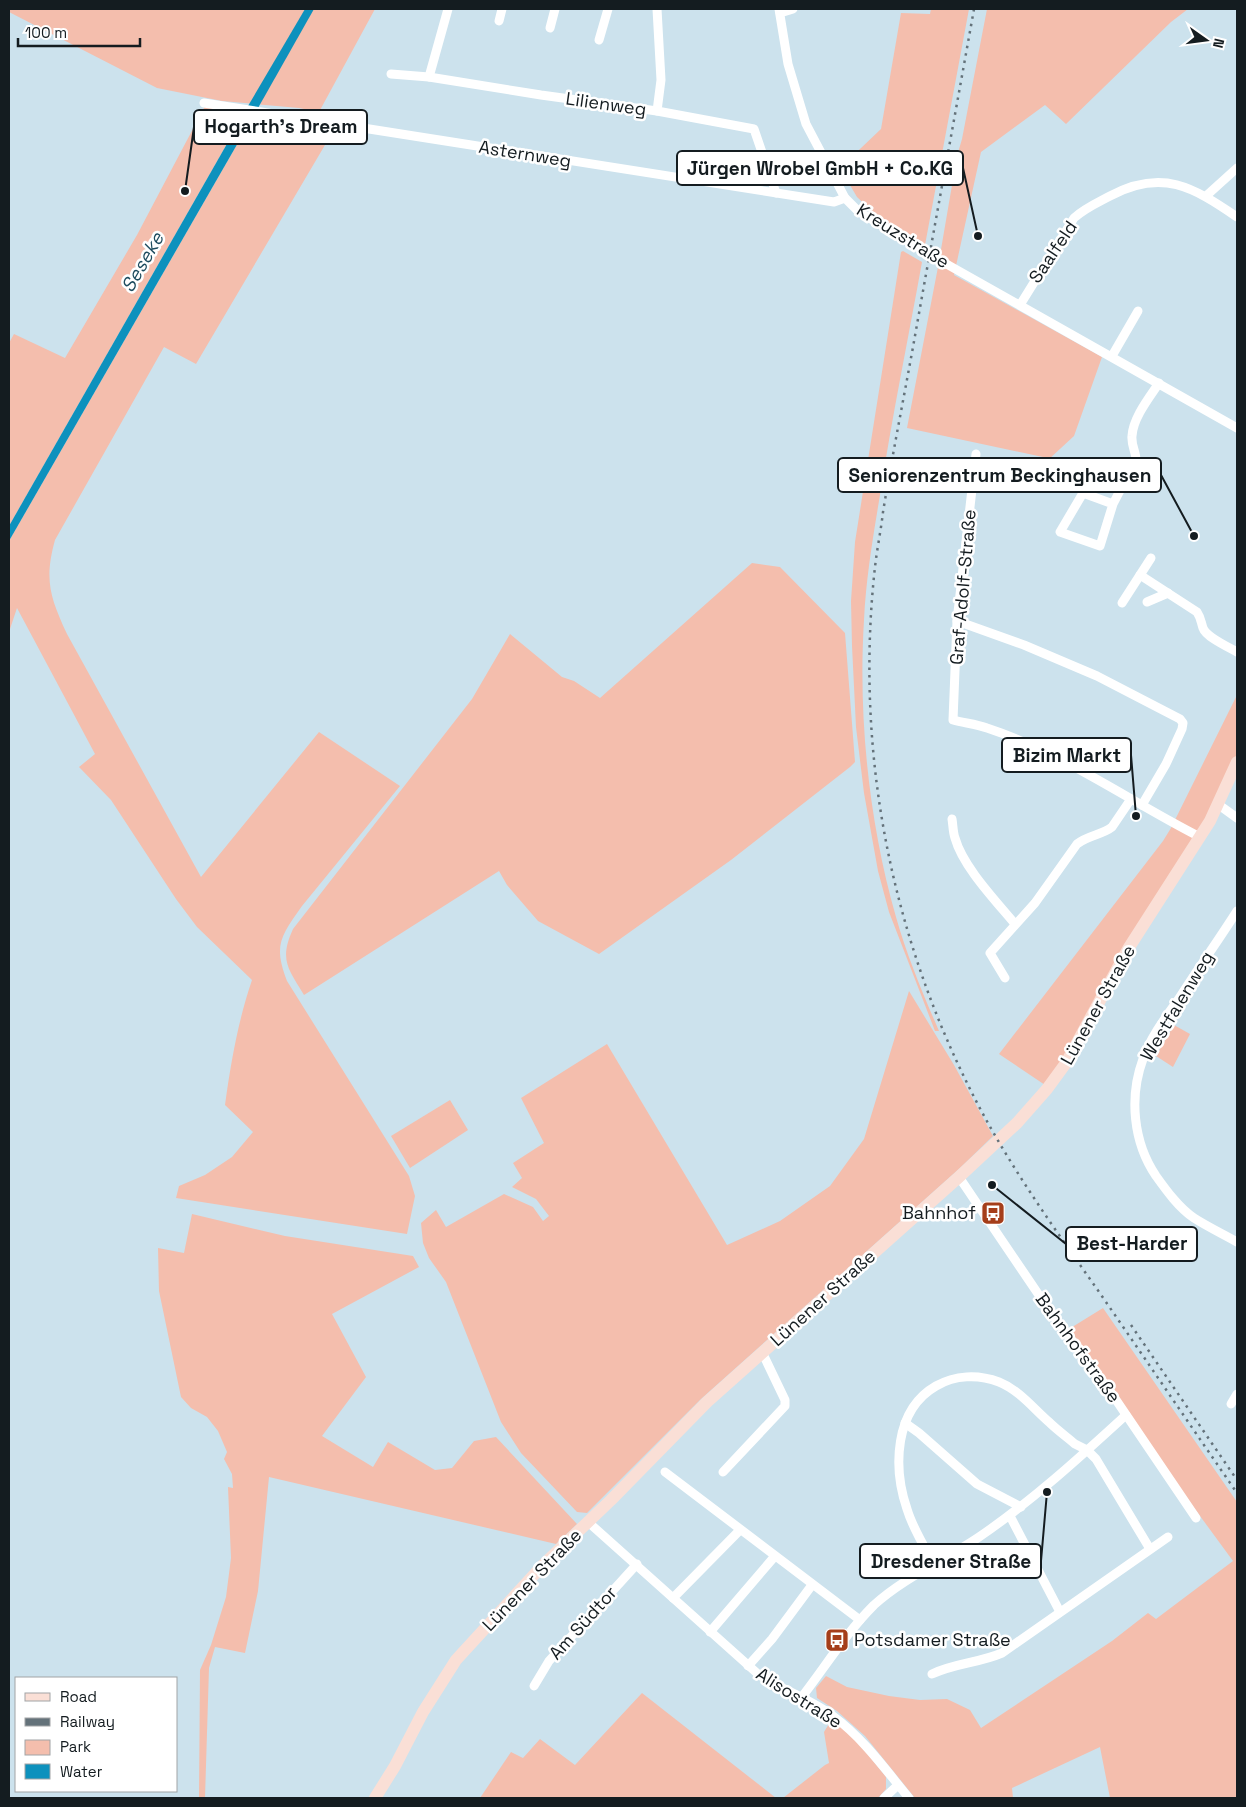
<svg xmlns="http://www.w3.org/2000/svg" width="1246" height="1807" viewBox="0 0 1246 1807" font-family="'Space Grotesk',sans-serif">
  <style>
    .green { fill: #f4bead }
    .water { fill: #0d91bd }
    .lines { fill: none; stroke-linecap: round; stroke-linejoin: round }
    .minor { stroke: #fff; stroke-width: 9 }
    .secondary { stroke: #fadfd6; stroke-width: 12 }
    .rail { stroke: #64727a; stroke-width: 2.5; stroke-dasharray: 2.5 5; stroke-linecap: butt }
    .labels { text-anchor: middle; stroke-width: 5; stroke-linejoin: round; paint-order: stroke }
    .street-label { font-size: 18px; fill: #141c20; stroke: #fff }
    .poi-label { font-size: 18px; fill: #141c20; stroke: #fff; text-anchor: end }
    .water-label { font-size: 19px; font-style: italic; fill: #1e4c5f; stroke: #fff }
    .leader { fill: none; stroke: #141c20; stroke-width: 2 }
    .callout-dot { fill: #141c20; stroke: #fff; stroke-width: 2 }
    .callout { fill: #fff; stroke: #141c20; stroke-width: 2 }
    .callout-label { font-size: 19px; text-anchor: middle; font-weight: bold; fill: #141c20 }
  </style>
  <rect width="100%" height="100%" fill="#cce2ed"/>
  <g class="green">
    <polygon points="9,9 375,9 319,112 299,108 222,101 157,88 9,12"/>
    <polygon points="931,9 969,9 925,245 878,217 857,197 840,168 881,129 901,13 930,14"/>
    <polygon points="987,9 1188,9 1171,22 1066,124 1045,105 981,152 954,275 1102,357 1074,436 1048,460 1043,457 907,428 938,267 957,156 962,139"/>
    <polygon points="205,106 244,114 9,526 9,343 14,334 65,358 137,235"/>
    <path d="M254,115L335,128L196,364L164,347L55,540C44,580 50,597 67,634L201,877L319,732L400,786L302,906C281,936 273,945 287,981L409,1176L415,1196L407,1234L176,1198L179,1186L205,1175L232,1157L253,1132L225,1105C231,1062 238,1021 252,980L197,927L176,899L111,800L79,767L95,754L17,608L9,632V541Z"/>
    <path d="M903,251L922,262C908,340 892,417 880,495C873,537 866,578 864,620C858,717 869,823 896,917C907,956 923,994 939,1031H935L889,912L878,871L864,793L856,727L852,646L851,601L855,542L901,252Z"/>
    <path d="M752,563L780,567L845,633L855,762L850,767L731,860L599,954L538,921L507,885L499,871L304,995C288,968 279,960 293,929L472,699L510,634L562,677L574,681L600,698Z"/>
    <polygon points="1237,695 1237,767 1051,1089 999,1054 1163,841 1171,828"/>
    <polygon points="909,991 954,1065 993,1136 960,1168 701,1399 587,1513 577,1512 521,1453 501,1422 446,1282 429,1258 423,1243 421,1223 436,1210 446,1227 504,1194 533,1207 543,1221 549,1216 536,1199 512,1187 522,1178 513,1163 544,1143 521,1098 607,1044 727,1245 780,1221 830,1186 864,1139"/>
    <polygon points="1174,1025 1190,1034 1173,1067 1156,1056"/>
    <polygon points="450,1100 468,1130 410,1168 391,1136"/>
    <polygon points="192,1214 285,1236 413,1256 419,1267 332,1314 366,1377 322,1436 373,1467 388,1442 435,1470 452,1468 474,1441 496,1437 577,1524 556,1544 269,1477 258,1591 245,1653 215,1647 209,1668 205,1798 199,1798 200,1670 211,1645 226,1597 231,1558 228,1487 233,1488 232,1474 224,1459 227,1452 218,1431 207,1417 191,1408 181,1397 159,1291 158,1248 184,1253"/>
    <polygon points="1103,1308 1237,1502 1237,1798 1110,1798 1100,1747 1012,1788 1013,1798 915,1798 865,1736 837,1711 817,1698 816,1688 826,1676 847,1687 889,1696 920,1700 947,1699 970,1710 981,1728 1112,1641 1148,1613 1156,1619 1233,1561 1148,1445 1111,1389 1069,1329"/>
    <polygon points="642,1693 776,1798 480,1798 511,1752 523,1758 540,1739 575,1765"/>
    <polygon points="832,1719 858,1742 886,1777 886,1789 878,1798 783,1798 825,1765 829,1763 824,1732"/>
  </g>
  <g class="water">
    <polygon points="305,9 314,9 258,108 248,106"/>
    <polygon points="244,114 254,115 9,541 9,526"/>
  </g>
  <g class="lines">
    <g class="minor">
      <polyline points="779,9 788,64 806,124 845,198 859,212 950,266 1237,428"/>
      <polyline points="780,13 793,9"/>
      <polyline points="499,21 502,9"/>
      <polyline points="550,28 555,9"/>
      <polyline points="599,40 608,9"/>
      <polyline points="391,74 429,77 541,95 657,111 754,129 776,193"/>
      <polyline points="429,77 448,9"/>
      <polyline points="204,103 834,202 845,198"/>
      <polyline points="657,111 661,80 657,9"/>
      <polyline points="1206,196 1237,168"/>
      <path d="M1020,305L1074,218C1085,208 1097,203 1110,196C1162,168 1193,187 1237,217"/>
      <polyline points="1112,356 1138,311"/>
      <path d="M976,454L957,621L953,720C964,723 976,724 987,728C1063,753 1129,801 1200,837"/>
      <path d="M1113,504L1083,493L1060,532L1100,546L1113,504L1136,460C1136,452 1131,445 1132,436C1133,418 1149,398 1159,383"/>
      <path d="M1140,575L1197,612C1201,618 1201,622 1203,628C1206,637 1228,647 1237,652"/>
      <polyline points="1147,602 1168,593"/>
      <polyline points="1122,603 1151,558"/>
      <polyline points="957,621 1024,645 1097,676 1180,719 1183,723 1182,729 1166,764 1142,805"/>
      <polyline points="1219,805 1237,818"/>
      <path d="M952,819C953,825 953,833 955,838C963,867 996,901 1015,924"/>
      <path d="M1237,911C1218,941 1197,970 1178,1000C1165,1018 1150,1038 1143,1059C1129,1097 1133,1142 1156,1176C1166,1190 1179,1208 1194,1218C1208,1227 1223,1234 1237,1242"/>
      <path d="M1005,978L990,953L1035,903L1077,844C1088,835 1102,835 1112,827L1131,799"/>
      <polyline points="959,1177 1047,1307 1110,1391 1196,1518"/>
      <polyline points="1231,1404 1237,1394"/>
      <polyline points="905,1423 919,1433 977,1484 1021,1507"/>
      <polyline points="665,1472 860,1620"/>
      <polyline points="723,1472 785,1406 785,1400 762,1352"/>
      <polyline points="1010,1516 1060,1612"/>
      <path d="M588,1522L758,1674C782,1690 810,1699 833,1716C863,1738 885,1769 909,1798"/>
      <path d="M934,1564C924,1546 913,1529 907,1509C893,1468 894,1410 936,1386C955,1375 978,1374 999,1382C1019,1390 1033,1408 1049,1422C1057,1430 1067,1437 1075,1444L1087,1450L1096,1459L1150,1549"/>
      <polyline points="673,1598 740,1530"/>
      <polyline points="710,1632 775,1556"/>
      <polyline points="748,1666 772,1639 812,1585"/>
      <path d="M932,1674C955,1663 979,1663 1002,1653L1168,1537"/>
      <polyline points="534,1686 549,1661 637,1564"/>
      <path d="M801,1698C825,1667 846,1633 874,1605C905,1577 945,1560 979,1537C1032,1501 1079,1458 1126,1415"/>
      <polyline points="884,1798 898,1785"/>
    </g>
    <polyline class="secondary" points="375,1798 395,1766 423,1712 456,1660 543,1565 611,1500 707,1402 959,1177 1017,1123 1047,1089 1066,1063 1128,949 1210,821 1237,762"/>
    <g class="rail">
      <path d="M974,9C954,121 933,234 913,347C903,402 892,457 883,512C881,530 877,549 875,567C855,746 889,926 969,1087C1004,1158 1051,1224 1097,1289C1144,1357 1190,1425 1237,1493"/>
      <polyline points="1131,1325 1237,1480"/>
    </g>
  </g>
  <defs>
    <g id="bus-square" transform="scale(1.25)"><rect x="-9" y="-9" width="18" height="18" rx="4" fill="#a53e1a" stroke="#fff"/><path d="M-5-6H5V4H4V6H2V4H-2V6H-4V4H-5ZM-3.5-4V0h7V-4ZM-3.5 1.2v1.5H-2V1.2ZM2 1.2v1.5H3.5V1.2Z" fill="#fff"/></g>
  </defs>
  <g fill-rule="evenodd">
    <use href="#bus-square" x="993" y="1213"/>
    <use href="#bus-square" x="837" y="1640"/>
  </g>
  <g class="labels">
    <g class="street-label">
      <text transform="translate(606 104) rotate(8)" y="6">Lilienweg</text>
      <text transform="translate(525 154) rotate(9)" y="6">Asternweg</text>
      <text transform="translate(903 236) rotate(32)" y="6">Kreuzstraße</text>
      <text transform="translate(1053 252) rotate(-56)" y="6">Saalfeld</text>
      <text transform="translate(963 587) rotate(-85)" y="6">Graf-Adolf-Straße</text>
      <text transform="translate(1098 1005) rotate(-61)" y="6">Lünener Straße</text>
      <text transform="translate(1177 1006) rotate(-59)" y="6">Westfalenweg</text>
      <text transform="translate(823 1298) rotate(-42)" y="6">Lünener Straße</text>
      <text transform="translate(1078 1348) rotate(54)" y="6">Bahnhofstraße</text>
      <text transform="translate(532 1580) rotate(-46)" y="6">Lünener Straße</text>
      <text transform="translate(583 1623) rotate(-48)" y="6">Am Südtor</text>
      <text transform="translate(799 1698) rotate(32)" y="6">Alisostraße</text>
    </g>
    <g class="poi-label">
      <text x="976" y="1219">Bahnhof</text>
      <text x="854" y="1646" text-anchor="start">Potsdamer Straße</text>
    </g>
    <g class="water-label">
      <text transform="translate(142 262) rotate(-60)" y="7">Seseke</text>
    </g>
  </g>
  <path class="leader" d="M185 191L194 127M978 236L963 168M1194 536L1161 475M1136 816L1131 755M992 1185L1066 1244M1047 1492L1041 1561"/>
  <g class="callout-dot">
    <circle cx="185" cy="191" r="5"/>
    <circle cx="978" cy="236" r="5"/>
    <circle cx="1194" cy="536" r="5"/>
    <circle cx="1136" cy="816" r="5"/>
    <circle cx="992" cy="1185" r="5"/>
    <circle cx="1047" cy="1492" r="5"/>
  </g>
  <g class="callout">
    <rect x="194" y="110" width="173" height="34" rx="5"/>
    <rect x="677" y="151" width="286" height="34" rx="5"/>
    <rect x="838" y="458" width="323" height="34" rx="5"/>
    <rect x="1002" y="738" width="129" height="34" rx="5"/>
    <rect x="1066" y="1227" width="131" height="34" rx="5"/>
    <rect x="860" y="1544" width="181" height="34" rx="5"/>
  </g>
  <g class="callout-label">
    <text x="281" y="133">Hogarth's Dream</text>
    <text x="820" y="175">Jürgen Wrobel GmbH + Co.KG</text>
    <text x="1000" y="482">Seniorenzentrum Beckinghausen</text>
    <text x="1067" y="762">Bizim Markt</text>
    <text x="1132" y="1250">Best-Harder</text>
    <text x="951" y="1568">Dresdener Straße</text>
  </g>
  <rect width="1246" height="1807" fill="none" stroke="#141c20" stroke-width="20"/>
  <rect x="15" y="1677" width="162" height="115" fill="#ffffff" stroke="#a1a4a6"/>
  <rect x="25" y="1693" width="25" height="8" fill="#fadfd6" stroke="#a1a4a6"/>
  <text x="60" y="1702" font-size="15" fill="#141c20">Road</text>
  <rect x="25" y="1718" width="25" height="8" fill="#64727a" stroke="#a1a4a6"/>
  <text x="60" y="1727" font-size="15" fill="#141c20">Railway</text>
  <rect x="25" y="1740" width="25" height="15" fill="#f4bead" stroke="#a1a4a6"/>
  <text x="60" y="1752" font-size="15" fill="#141c20">Park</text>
  <rect x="25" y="1764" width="25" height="15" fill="#0d91bd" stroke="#a1a4a6"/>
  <text x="60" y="1777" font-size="15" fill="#141c20">Water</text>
  <g transform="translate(1206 40) rotate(104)" stroke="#ffffff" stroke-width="4" paint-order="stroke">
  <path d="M0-4L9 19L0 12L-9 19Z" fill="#141c20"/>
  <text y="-8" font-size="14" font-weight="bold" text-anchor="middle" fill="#141c20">N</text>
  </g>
  <path d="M18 38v8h122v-8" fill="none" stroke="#141c20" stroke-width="2.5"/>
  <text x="25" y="38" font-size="15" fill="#141c20" stroke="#ffffff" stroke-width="4" paint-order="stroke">100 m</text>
</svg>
